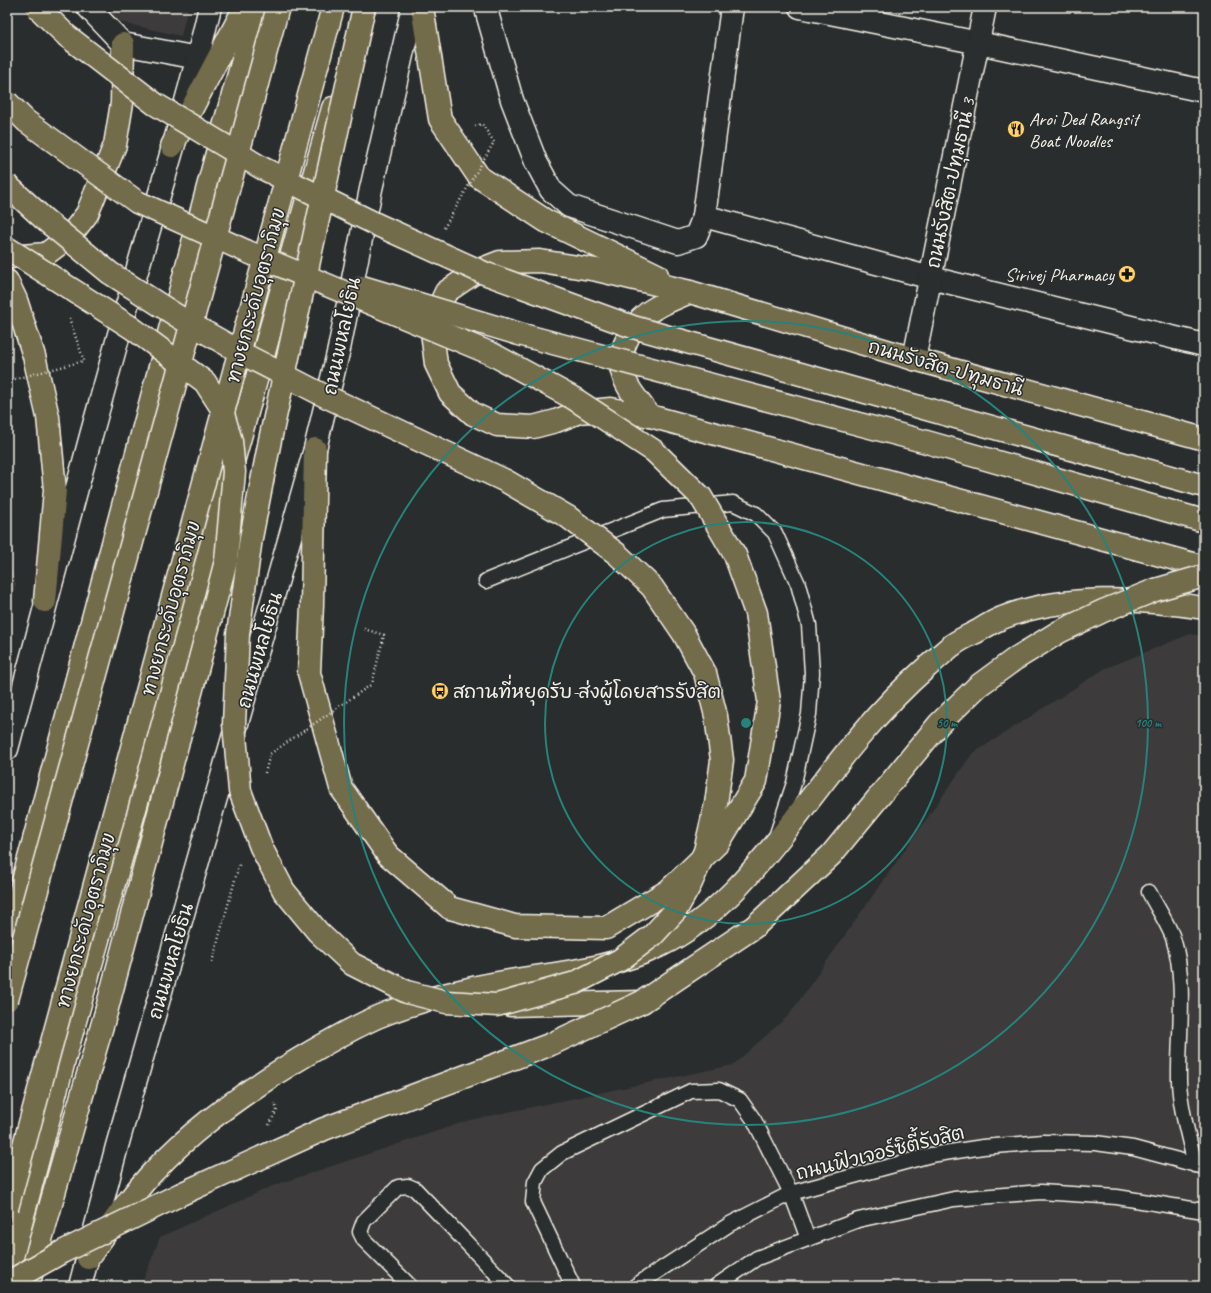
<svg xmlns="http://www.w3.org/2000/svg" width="1211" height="1293" viewBox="0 0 1211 1293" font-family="Caveat,'Playpen Sans Thai',sans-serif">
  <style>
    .built { fill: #3e3a3a }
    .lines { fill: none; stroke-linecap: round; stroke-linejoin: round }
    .service-casing { stroke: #f4f1e8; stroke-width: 17 }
    .minor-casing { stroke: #f4f1e8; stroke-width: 25 }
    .secondary-casing { stroke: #f4f1e8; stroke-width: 25 }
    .primary-casing { stroke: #f4f1e8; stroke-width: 25 }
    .trunk-casing { stroke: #f4f1e8; stroke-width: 25 }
    .motorway-casing { stroke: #f4f1e8; stroke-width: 25 }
    .path { stroke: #f4f1e8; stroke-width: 2.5; stroke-dasharray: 1 3; stroke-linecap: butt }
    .service { stroke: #2a2d2e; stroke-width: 14 }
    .minor { stroke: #2a2d2e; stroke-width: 22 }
    .secondary { stroke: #2a2d2e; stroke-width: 22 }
    .primary { stroke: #736c4b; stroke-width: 22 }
    .trunk { stroke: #736c4b; stroke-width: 22 }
    .motorway { stroke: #736c4b; stroke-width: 22 }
    .primary-bridge-casing { stroke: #f4f1e8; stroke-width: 25; stroke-linecap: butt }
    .trunk-bridge-casing { stroke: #f4f1e8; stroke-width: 25; stroke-linecap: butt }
    .motorway-bridge-casing { stroke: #f4f1e8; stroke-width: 25; stroke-linecap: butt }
    .path-bridge { stroke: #f4f1e8; stroke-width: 2.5; stroke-dasharray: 1 3; stroke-linecap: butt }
    .primary-bridge { stroke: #736c4b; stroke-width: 22 }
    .trunk-bridge { stroke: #736c4b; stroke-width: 22 }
    .motorway-bridge { stroke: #736c4b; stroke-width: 22 }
    .ring { fill: none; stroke: #26827a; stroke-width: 2 }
    .labels { text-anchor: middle; stroke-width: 3; stroke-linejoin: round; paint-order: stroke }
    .poi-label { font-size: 19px; fill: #f4f1e8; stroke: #2a2d2e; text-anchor: start }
    .street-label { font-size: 19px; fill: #f4f1e8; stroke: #2a2d2e }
    .centre { fill: #26827a; stroke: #2a2d2e; stroke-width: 2 }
    .ring-label { font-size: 12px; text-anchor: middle; font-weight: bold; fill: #26827a; stroke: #2a2d2e; stroke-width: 3; stroke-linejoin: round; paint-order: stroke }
  </style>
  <rect width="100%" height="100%" fill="#2a2d2e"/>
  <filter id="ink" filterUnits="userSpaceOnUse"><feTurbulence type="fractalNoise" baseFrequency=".025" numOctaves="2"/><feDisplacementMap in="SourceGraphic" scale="8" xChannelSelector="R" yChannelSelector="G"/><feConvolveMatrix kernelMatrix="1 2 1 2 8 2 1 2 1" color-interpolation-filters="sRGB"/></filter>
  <g filter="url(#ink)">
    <g class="built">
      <polygon points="96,7 188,7 181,36 110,20"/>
      <polygon points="7,555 16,584 7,616"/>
      <polygon points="1190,634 1204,636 1204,1286 141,1286 160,1237 275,1185 470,1120 733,1065 789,1015 972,754 1104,669"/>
    </g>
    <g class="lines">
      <g class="service-casing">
        <g id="service">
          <polyline points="486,581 663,510 733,503 756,514 775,533 798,584 809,625 812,673 809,714 794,783 777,834"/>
          <path d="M1149,892C1156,906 1168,924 1173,938C1187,982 1178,1036 1179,1081C1180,1109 1189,1137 1195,1165"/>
          <polyline points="410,1286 364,1240 360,1232 364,1221 398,1187 408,1186 415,1189 508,1286"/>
          <polyline points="573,1286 533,1202 535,1182 542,1169 562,1153 691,1091 719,1090 740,1100 754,1120 791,1193 808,1239"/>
          <polyline points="635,1286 730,1224 791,1193 931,1155 983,1147 1043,1142 1095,1143 1133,1148 1204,1167"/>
          <polyline points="716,1286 757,1258 858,1220 954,1199 1041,1192 1117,1197 1204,1211"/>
        </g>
      </g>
      <g class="minor-casing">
        <g id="minor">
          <polyline points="88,7 123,44 198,58"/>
          <polyline points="489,7 487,13 512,100 536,162 551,190 569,206 678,242 696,236 704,216 931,278 1204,345"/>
          <polyline points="800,7 979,43 1204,91"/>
          <polyline points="704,216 732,7"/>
          <polyline points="914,359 985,7"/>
        </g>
      </g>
      <g class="secondary-casing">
        <g id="secondary">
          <path d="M7,749C45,604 84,460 124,316C153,213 186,111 210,7"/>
          <polyline points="80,1286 117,1146 315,449 339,349 371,189 413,7"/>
        </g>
      </g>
      <g class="primary-casing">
        <g id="primary">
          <polyline points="422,7 440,119 479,177 546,221 657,275"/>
          <polyline points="9,257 46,254 70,236 87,214 115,145 122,103 123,44"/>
          <polyline points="7,281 16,300 34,356 48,417 55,490 45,601"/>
          <polyline points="840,385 1204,486"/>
          <path d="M650,416C639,402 626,388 622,371C619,362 622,352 625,344C638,311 660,305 690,292"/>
          <polyline points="1204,439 914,359 690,292 597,270 540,261 500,262 477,271 446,292 431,324 436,364 450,393 473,414 497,425 533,427 556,421 579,412 611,409 650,416 1204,567"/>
          <polyline points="315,449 312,605 309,673 341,788 388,855 450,908"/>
          <path d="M88,1258C109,1229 129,1197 154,1171C188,1134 228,1105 270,1077C305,1055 340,1034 377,1017C406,1005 438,996 469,989C531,974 603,974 661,945C717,918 756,868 794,820C835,766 876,711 928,666C937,659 945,650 954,644C961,639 970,635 978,631C986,626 994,621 1002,618C1061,594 1142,598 1204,608"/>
        </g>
      </g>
      <g class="trunk-casing">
        <g id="trunk">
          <polyline points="172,146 245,7"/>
          <polyline points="7,941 225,123 258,7"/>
          <polyline points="7,1276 66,1053 333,108"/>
          <polyline points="28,1286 63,1161 106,1012"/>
        </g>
      </g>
      <g class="motorway-casing">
        <polyline id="motorway" points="510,1005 642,1002"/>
      </g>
      <g class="path">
        <polyline points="475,126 482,124 494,142"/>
        <polyline points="69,318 84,361"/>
        <polyline points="364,629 384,635 372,684"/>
        <polyline points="269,1125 277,1110 275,1103"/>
      </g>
      <use href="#service" class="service"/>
      <use href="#minor" class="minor"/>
      <use href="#secondary" class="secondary"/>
      <use href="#primary" class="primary"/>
      <use href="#trunk" class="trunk"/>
      <use href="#motorway" class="motorway"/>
      <g class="primary-bridge-casing">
        <g id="primary-bridge">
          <polyline points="37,7 67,36 155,104 262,168 380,226 484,273 633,327 840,385"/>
          <polyline points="7,102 26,121 137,202 248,252 492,354 573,398 654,451 701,497 735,555 756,613 769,701 756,781 719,842 668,891 606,928 515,926 450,908"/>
          <polyline points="362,287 519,334 923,441 1204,521"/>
          <polyline points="7,1283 62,1252 181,1194 324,1129 549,1045 642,1002 754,927 831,855 939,724 978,686 1015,659 1059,632 1103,611 1155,590 1204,576"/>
        </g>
      </g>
      <g class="trunk-bridge-casing">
        <polyline id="trunk-bridge" points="7,248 132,328 205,382 221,407 231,441 234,472 226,561 106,1012"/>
      </g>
      <g class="motorway-bridge-casing">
        <g id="motorway-bridge">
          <polyline points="7,185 44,219 110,273 182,319 249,357 323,395 506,481 568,517 617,554 652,587 684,634 705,673 716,716 722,760 716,804 705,851 690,885 676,910 653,935 620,960 575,983 497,1005 446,1002 407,992 352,964 318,932 284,891 261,847 240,791 234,724 238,634 251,538 270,440 292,339 364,7"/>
          <polyline points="7,1000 278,7"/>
          <polyline points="7,1208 333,7"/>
        </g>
      </g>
      <g class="path-bridge">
        <polyline points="444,228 494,142"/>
        <polyline points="7,381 84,361"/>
        <polyline points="265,773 270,754 372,684"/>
        <polyline points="212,962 240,862"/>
      </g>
      <use href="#primary-bridge" class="primary-bridge"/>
      <use href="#trunk-bridge" class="trunk-bridge"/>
      <use href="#motorway-bridge" class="motorway-bridge"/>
    </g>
  </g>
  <g class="ring">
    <circle cx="746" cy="723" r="201"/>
    <circle cx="746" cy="723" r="402"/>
  </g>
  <defs>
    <g id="restaurant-disc" transform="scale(0.9)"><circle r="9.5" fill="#ffd166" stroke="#2a2d2e"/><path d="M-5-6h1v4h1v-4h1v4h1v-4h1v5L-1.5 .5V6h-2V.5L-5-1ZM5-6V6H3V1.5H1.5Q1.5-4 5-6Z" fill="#111"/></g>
    <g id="pharmacy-disc" transform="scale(0.9)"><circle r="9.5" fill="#ffd166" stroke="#2a2d2e"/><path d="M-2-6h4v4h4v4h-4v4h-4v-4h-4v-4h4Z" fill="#111"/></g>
    <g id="bus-disc" transform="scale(0.9)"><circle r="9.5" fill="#ffd166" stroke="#2a2d2e"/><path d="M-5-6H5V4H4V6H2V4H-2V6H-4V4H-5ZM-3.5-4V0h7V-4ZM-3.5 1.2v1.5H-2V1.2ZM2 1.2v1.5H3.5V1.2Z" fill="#111"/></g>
  </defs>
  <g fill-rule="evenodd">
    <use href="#restaurant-disc" x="1016" y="129"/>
    <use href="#pharmacy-disc" x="1127" y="274"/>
    <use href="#bus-disc" x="440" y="691"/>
  </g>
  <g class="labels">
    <g class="poi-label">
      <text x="1029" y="125">Aroi Ded Rangsit<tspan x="1029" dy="22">Boat Noodles</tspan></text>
      <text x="1114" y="281" text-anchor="end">Sirivej Pharmacy</text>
      <text x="453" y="698">สถานที่หยุดรับ-ส่งผู้โดยสารรังสิต</text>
    </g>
    <g class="street-label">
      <text transform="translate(950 183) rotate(-78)" y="7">ถนนรังสิต-ปทุมธานี 3</text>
      <text transform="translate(255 295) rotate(-75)" y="7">ทางยกระดับอุตราภิมุข</text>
      <text transform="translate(341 336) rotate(-78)" y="7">ถนนพหลโยธิน</text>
      <text transform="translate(946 367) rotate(16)" y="7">ถนนรังสิต-ปทุมธานี</text>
      <text transform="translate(170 608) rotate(-75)" y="7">ทางยกระดับอุตราภิมุข</text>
      <text transform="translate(259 650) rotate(-74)" y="7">ถนนพหลโยธิน</text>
      <text transform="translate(85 920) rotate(-75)" y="7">ทางยกระดับอุตราภิมุข</text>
      <text transform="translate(170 961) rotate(-74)" y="7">ถนนพหลโยธิน</text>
      <text transform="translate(880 1152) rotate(-14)" y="7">ถนนฟิวเจอร์ซิตี้รังสิต</text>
    </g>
  </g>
  <circle cx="746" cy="723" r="6" class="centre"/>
  <g class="ring-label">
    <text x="947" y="727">50 m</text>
    <text x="1148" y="727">100 m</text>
  </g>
  <rect width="1211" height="1293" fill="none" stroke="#2a2d2e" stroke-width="24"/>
  <rect x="12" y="12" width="1187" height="1269" fill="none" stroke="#f4f1e8" stroke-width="1.5" filter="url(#ink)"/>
</svg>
